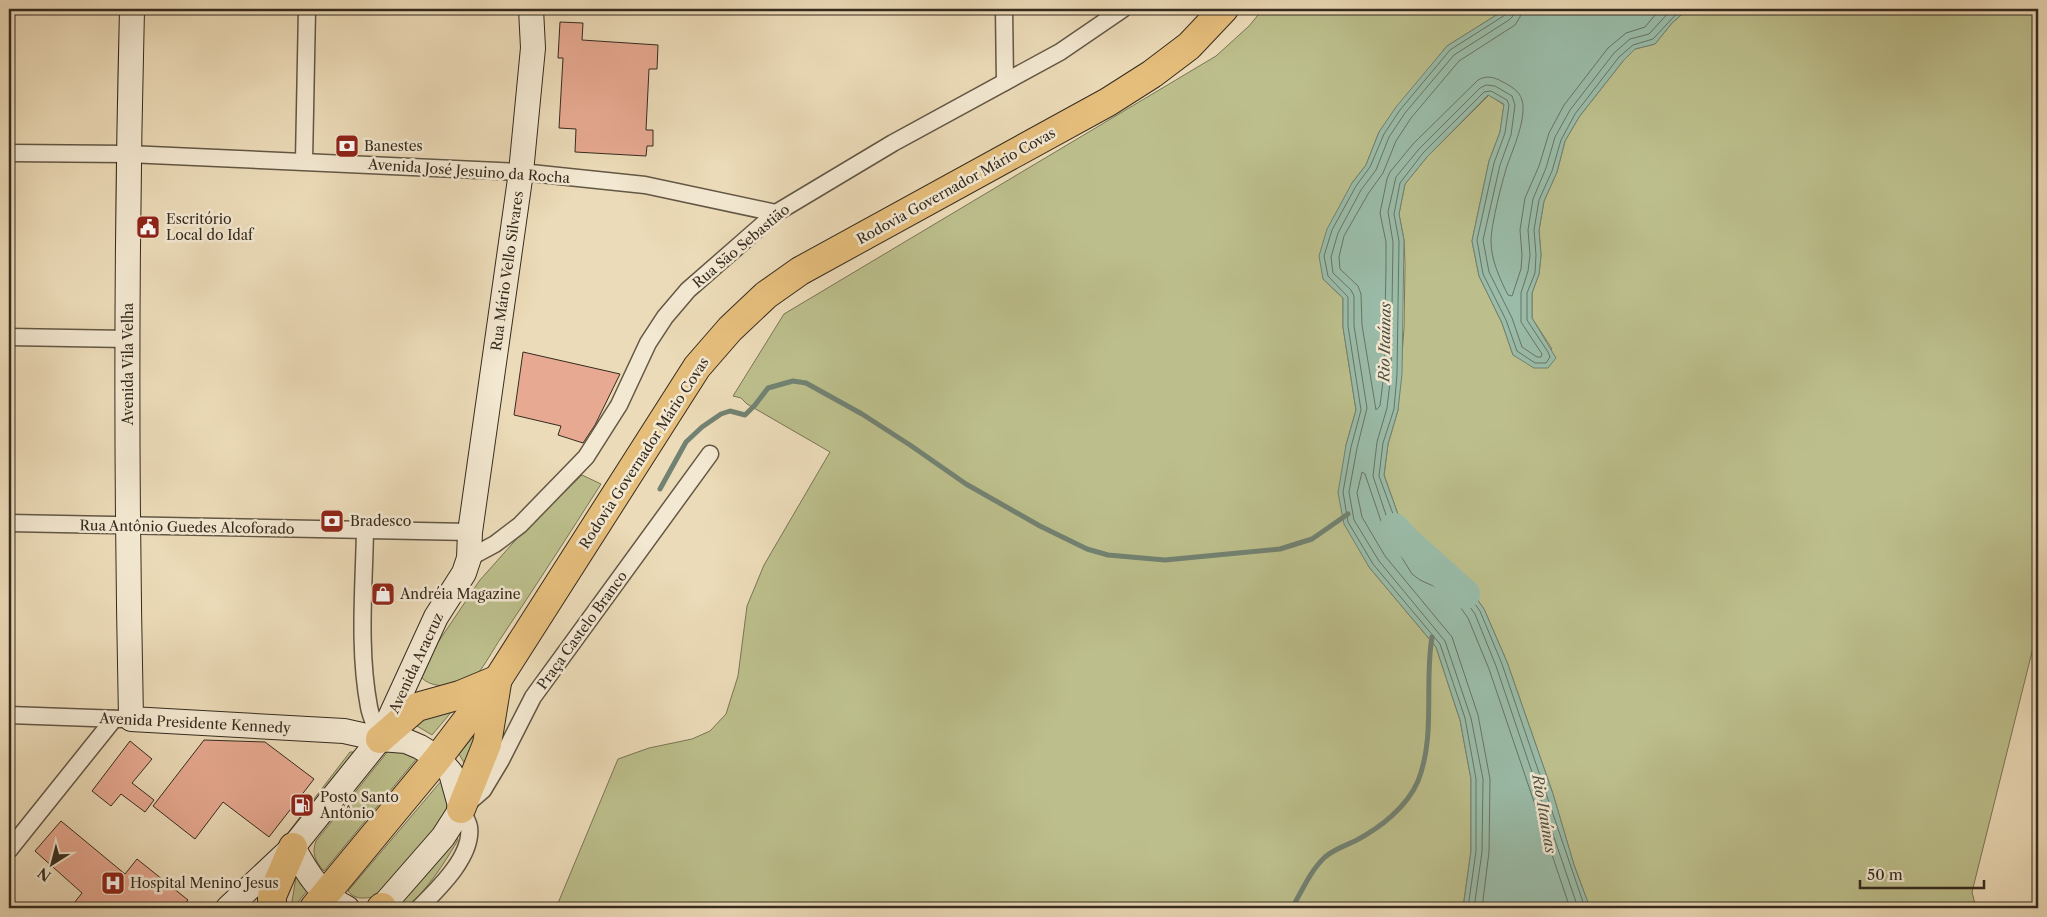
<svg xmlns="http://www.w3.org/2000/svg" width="2047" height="917" viewBox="0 0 2047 917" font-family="'Libre Caslon Text',serif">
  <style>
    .green { fill: #bcbf8c; stroke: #787556 }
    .water { fill: #9abca9; stroke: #728272 }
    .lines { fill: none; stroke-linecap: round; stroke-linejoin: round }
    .shore { stroke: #687464; stroke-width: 1 }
    .stream { stroke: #728272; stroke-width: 5 }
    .river { stroke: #9abca9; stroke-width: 30 }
    .building { fill: #e7a991; stroke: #352b1f }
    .street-casing { stroke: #635745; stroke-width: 19 }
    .secondary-casing { stroke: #352b1f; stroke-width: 26 }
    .highway-casing { stroke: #352b1f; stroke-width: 30 }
    .street { stroke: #f3e8d1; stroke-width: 16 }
    .secondary { stroke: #f3e8d1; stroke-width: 24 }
    .highway { stroke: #e6be7c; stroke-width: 28 }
    .labels { text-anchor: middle; stroke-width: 5; stroke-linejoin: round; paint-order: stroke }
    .poi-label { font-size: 14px; fill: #352b1f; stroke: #f3e8d1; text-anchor: start }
    .street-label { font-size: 14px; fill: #352b1f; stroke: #f3e8d1 }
    .water-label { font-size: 15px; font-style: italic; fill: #4e4f42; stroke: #f3e8d1 }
  </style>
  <rect width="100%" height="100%" fill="#ecdbb8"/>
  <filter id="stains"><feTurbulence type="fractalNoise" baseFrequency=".004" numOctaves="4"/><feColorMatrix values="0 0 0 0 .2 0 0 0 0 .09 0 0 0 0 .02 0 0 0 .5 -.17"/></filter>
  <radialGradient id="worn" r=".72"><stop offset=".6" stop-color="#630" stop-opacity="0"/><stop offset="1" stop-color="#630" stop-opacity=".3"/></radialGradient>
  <g class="green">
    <polygon points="1263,9 1506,9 1447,46 1379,132 1366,165 1352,183 1323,279 1343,298 1343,327 1356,410 1346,445 1369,567 1436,647 1460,720 1471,779 1471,851 1463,908 556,908 618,759 649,748 692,739 710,731 726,714 738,676 747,606 764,565 830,452 747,404 741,398 733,396 784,314 1216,56 1249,26"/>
    <polygon points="1688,9 2038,9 2038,628 1972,892 1976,908 1590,908 1574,865 1553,794 1507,662 1484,609 1463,579 1428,563 1400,520 1384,475 1388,444 1398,410 1404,328 1405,265 1404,240 1399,214 1405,184 1427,157 1489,95 1504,105 1500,132 1489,161 1472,241 1479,276 1502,323 1513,355 1552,349 1532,318 1532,293 1539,274 1541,255 1539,230 1544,201 1557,172 1565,141 1579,117 1623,61 1635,49 1655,44 1672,23"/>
    <path d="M582,475L601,484C568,536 535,587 501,638C495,646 482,671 475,676C460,687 427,692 418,672L480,580L521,534Z"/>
    <polygon points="453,710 432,735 412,723"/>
    <polygon points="477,732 466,766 459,754"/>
    <path d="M401,748L418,757L324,871C316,862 311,854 316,841L389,750Z"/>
    <polygon points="350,752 355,752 290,837 287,834"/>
    <path d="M442,780L447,786L449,811L378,896C367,898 356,901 348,891Z"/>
    <path d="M456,835L458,840C444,864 427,890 406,908H397Z"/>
    <polygon points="296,877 307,891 293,908 291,908"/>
  </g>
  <polygon class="water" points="1506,9 1688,9 1672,23 1655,44 1635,49 1623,61 1579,117 1565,141 1557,172 1544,201 1539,230 1541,255 1539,274 1532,293 1532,318 1556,358 1548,368 1534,368 1513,355 1502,323 1479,276 1472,241 1489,161 1500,132 1504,104 1488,95 1427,157 1405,184 1399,214 1404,240 1402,374 1398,410 1388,444 1384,475 1400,520 1428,563 1463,579 1484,609 1507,662 1553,794 1574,865 1590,908 1463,908 1471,851 1471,779 1460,720 1436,647 1369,567 1344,524 1338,493 1346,445 1356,410 1343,327 1343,298 1323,279 1319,256 1327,229 1352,183 1366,165 1379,132 1396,107 1447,46"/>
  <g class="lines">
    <g class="shore">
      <path d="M1522,9L1520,17L1515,25L1459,61L1411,118L1396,141L1383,173L1368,194L1344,236L1339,257L1340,269L1358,286L1361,294L1362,325L1376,410L1380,406L1384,373L1386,265V242L1380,213L1387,179L1390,172L1413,144L1478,80C1487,75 1494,77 1503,82C1510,86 1519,90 1522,100C1527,118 1513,149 1507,166C1502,182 1491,225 1491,241C1491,260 1500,279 1508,295L1512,296L1521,269L1522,255L1520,230L1525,198L1539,166L1549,133L1564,105L1608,48L1626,33L1645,27L1660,9"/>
      <polyline points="1468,908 1476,851 1476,779 1465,718 1440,644 1373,564 1348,522 1343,492 1351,447 1361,410 1348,326 1348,297 1328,276 1324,256 1332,230 1356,186 1370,167 1384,134 1400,110 1450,50 1505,15 1508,9"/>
      <polyline points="1474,908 1482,852 1483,779 1471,718 1445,641 1379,561 1354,520 1349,492 1357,448 1367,408 1354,326 1354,296 1351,290 1333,273 1331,257 1338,233 1361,190 1376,170 1389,137 1405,113 1454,55 1509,20 1513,16 1514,9"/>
      <polyline points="1482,908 1489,852 1490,779 1478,715 1452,637 1385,556 1362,517 1357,493 1362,472 1365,474 1383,527 1412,574 1420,580 1451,594 1468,618 1489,669 1570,908"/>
      <polyline points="1578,908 1496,666 1475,614 1456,588 1423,573 1418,569 1389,524 1373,476 1377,442 1387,408 1391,374 1393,242 1388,212 1396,177 1419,149 1480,88 1486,85 1495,86 1512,96 1515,105 1511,135 1500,165 1483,240 1489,272 1512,318 1522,347 1537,357 1541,357 1542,354 1521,322 1521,293 1528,271 1530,255 1528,230 1533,199 1546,168 1555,137 1570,110 1614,53 1630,39 1649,34 1672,9"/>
      <polyline points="1585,908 1502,664 1480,611 1460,583 1423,566 1396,522 1379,476 1383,443 1394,409 1397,374 1399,241 1394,214 1400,183 1423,153 1484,92 1491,91 1507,100 1509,105 1505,133 1494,163 1477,240 1483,274 1506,320 1517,351 1535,363 1546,363 1550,357 1548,352 1527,320 1527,293 1535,273 1536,255 1534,230 1539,200 1552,171 1561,140 1575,114 1619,57 1633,45 1653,39 1681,9"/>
    </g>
    <g class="stream">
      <polyline points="660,489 686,442 702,427 721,414 730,411 745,415 755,405 768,388 793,381 806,383 862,414 910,445 966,484 1040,526 1087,549 1108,555 1165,560 1280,549 1312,539 1348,514"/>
      <path d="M1292,908C1302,891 1310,871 1325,857C1333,850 1346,845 1355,841C1380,828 1407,807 1418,781C1436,736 1424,683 1432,637"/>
    </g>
    <polyline class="river" points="1394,528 1407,542 1465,594"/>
  </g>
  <g class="building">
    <polygon points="560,22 583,23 582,40 658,45 657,69 649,69 646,130 653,130 653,146 647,146 646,156 575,152 576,129 559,128 563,58 558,58"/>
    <polygon points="523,352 620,374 595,425 583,443 558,435 561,426 514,415"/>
    <polygon points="204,740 265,742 314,779 269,837 223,802 195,839 153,806"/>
    <polygon points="130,741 152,759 132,783 154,800 145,812 121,794 111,806 92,791"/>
    <polygon points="61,821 125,874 137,859 188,900 181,908 70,908 82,893 35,851"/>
  </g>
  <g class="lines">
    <g class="street-casing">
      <g id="street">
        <polyline points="1004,9 1005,82"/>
        <polyline points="9,153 128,154 521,172 645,185 776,213"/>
        <polyline points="304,161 307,9"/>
        <polyline points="9,337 128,339"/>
        <polyline points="9,523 470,532"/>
        <path d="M365,530C364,588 358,649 369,707C371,718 377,729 380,739"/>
        <polyline points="469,558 495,544 520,525 586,457 619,405 648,343 665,317 688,290 776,213 893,143 1060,52 1123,9"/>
        <polyline points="9,715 121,719"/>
        <polyline points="9,850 114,719"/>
        <path d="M419,908C438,889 473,856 469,827C468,821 463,814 461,809L483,790L501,760L533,697L710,454"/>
      </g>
    </g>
    <g class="secondary-casing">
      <g id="secondary">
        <path d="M132,9C126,246 126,482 131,719L344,731L380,739L406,741L420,747L438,758L451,773L461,809L443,837L381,908"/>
        <path d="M293,847C307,873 320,895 347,908"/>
        <polyline points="228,908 293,847 380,739 436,617 464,573 469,558 470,532 521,172 533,48 531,9"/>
      </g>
    </g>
    <g class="highway-casing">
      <g id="highway">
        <polyline points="380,739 417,707 460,695 496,680"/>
        <polyline points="461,809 487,744 497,683"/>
        <polyline points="272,908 272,896 293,847"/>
        <polyline points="314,908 438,758 498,679 697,367 730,329 766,295 800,271 1108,102 1152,74 1189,46 1224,9"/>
        <polyline points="381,908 382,907"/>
      </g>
    </g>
    <use href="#street" class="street"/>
    <use href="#secondary" class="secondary"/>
    <use href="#highway" class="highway"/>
  </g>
  <defs>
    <g id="bank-square" transform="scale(1.25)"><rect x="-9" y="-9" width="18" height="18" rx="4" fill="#8f2418" stroke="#f3e8d1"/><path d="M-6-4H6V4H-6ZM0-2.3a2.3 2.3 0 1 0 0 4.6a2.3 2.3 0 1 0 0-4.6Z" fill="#fff"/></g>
    <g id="civic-square" transform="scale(1.25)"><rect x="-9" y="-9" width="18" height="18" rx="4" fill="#8f2418" stroke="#f3e8d1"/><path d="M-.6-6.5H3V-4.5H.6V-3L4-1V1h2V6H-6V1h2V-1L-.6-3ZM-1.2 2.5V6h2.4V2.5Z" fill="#fff"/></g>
    <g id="shop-square" transform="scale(1.25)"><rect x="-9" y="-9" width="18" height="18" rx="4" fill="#8f2418" stroke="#f3e8d1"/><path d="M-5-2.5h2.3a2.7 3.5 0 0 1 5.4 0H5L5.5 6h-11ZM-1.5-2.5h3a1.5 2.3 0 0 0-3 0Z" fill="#fff"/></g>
    <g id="fuel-square" transform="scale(1.25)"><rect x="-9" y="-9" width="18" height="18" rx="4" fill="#8f2418" stroke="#f3e8d1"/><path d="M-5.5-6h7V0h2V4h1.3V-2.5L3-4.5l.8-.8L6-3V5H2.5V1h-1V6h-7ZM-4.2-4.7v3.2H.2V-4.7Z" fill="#fff"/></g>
    <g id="hospital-square" transform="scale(1.25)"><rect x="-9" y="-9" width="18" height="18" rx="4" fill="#8f2418" stroke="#f3e8d1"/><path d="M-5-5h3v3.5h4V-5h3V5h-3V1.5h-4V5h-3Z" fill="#fff"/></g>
  </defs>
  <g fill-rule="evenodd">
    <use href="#bank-square" x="347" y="146"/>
    <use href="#civic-square" x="148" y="227"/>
    <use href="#bank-square" x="332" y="521"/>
    <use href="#shop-square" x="383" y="594"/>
    <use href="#fuel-square" x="302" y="805"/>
    <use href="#hospital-square" x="113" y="883"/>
  </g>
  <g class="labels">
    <g class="poi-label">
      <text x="364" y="151">Banestes</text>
      <text x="166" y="224">Escritório<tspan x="166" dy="16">Local do Idaf</tspan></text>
      <text x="350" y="526">Bradesco</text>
      <text x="400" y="599">Andréia Magazine</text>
      <text x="320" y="802">Posto Santo<tspan x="320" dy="16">Antônio</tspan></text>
      <text x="130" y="888">Hospital Menino Jesus</text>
    </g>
    <g class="street-label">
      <text transform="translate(469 171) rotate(4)" y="5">Avenida José Jesuino da Rocha</text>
      <text transform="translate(956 186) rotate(-29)" y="5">Rodovia Governador Mário Covas</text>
      <text transform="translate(741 246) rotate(-40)" y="5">Rua São Sebastião</text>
      <text transform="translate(507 271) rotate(-82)" y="5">Rua Mário Vello Silvares</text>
      <text transform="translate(128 364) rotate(-90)" y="5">Avenida Vila Velha</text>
      <text transform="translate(644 453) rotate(-57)" y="5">Rodovia Governador Mário Covas</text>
      <text transform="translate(187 527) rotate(1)" y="5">Rua Antônio Guedes Alcoforado</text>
      <text transform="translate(582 630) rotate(-54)" y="5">Praça Castelo Branco</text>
      <text transform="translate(416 663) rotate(-65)" y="5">Avenida Aracruz</text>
      <text transform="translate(195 723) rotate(3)" y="5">Avenida Presidente Kennedy</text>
    </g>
    <g class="water-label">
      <text transform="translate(1385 342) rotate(-89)" y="5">Rio Itaúnas</text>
      <text transform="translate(1544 814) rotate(80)" y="5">Rio Itaúnas</text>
    </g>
  </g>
  <rect width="2047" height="917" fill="none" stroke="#ecdbb8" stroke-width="30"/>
  <rect x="10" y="10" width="2027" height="897" fill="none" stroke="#352b1f" stroke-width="2.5"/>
  <rect x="15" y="15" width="2017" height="887" fill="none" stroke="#352b1f"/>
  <g transform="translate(52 864) rotate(216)" stroke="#f3e8d1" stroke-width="4" paint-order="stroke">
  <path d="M0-4L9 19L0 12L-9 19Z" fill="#352b1f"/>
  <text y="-8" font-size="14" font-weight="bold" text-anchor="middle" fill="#352b1f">N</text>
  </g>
  <path d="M1860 880v8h124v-8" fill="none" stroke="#352b1f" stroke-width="2.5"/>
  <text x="1867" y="880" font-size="15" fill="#352b1f" stroke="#f3e8d1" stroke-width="4" paint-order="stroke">50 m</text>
  <rect width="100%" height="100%" filter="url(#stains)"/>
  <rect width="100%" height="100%" fill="url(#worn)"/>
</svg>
